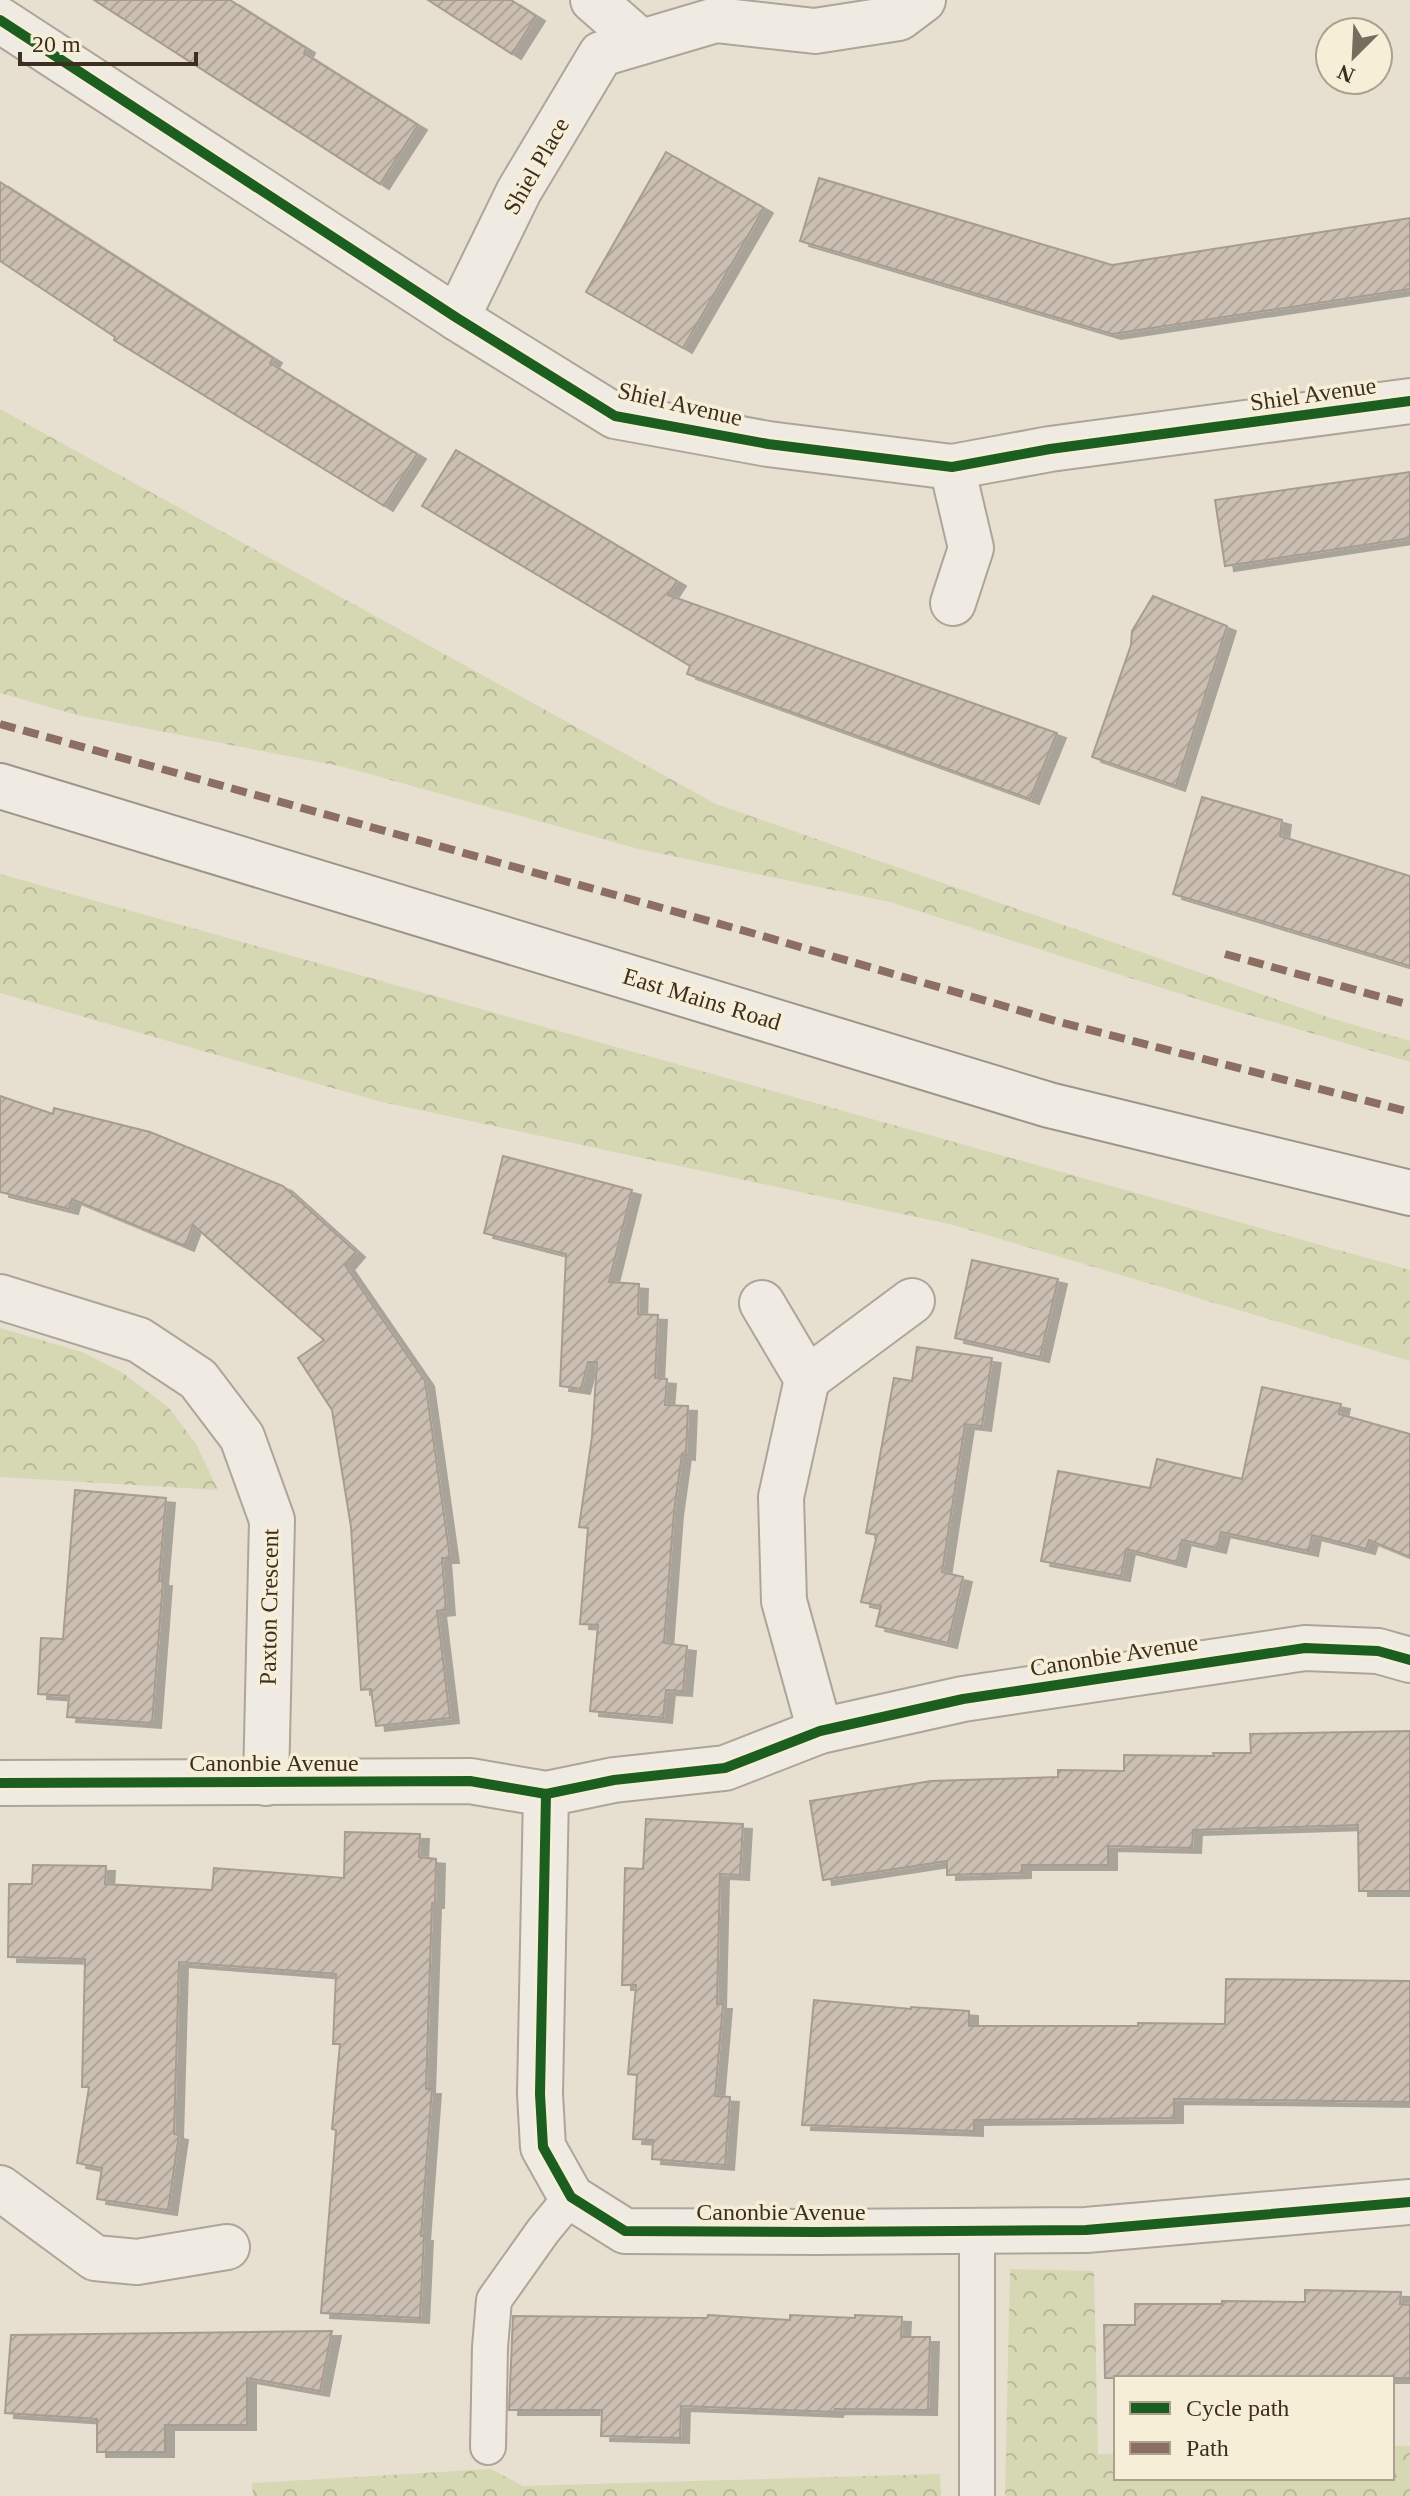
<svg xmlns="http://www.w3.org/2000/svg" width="1410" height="2496" viewBox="0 0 1410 2496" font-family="'Times New Roman',serif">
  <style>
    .forest { fill: url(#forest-crowns) }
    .building { fill: url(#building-hatch); stroke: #a89c90; stroke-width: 2; filter: url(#shadow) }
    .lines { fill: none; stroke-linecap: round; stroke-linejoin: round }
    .lane-casing { stroke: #ada599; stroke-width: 38 }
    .street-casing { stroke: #ada599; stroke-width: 48 }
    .secondary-casing { stroke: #9c958a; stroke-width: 48 }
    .lane { stroke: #efebe3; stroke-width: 34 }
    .street { stroke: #efebe3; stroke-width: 44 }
    .secondary { stroke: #efebe3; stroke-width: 44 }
    .quiet { stroke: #8d6e63; stroke-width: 8; stroke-dasharray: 16 8; stroke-linecap: butt }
    .cycleway-casing { stroke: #f7eed8; stroke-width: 15 }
    .cycleway { stroke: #1b5e20; stroke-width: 10 }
    .labels { text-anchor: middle; stroke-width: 7; stroke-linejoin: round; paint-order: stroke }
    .street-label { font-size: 24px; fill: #3d2e20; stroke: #f7eed8 }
  </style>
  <defs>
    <pattern id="forest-crowns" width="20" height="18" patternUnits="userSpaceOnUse" patternTransform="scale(2)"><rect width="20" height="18" fill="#d6d7b3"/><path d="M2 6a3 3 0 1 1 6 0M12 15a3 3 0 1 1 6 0" fill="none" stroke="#b9b99a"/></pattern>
    <pattern id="building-hatch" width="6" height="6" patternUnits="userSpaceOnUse" patternTransform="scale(2)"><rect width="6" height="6" fill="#cbbfb2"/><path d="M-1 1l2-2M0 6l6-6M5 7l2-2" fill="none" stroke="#afa499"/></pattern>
    <filter id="shadow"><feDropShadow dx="9" dy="5" stdDeviation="0" flood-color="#0004"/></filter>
  </defs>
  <rect width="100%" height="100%" fill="#e7e0d1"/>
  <g class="forest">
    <polygon points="0,409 716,804 1330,1018 1410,1041 1410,1062 1222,1007 890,902 639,849 344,767 77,715 0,693"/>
    <polygon points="0,874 1410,1270 1410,1361 953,1225 378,1101 0,993"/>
    <polygon points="0,1328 82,1352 123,1373 169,1408 196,1444 218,1490 0,1477"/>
    <polygon points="1010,2269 1094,2271 1098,2454 1116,2454 1116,2478 1392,2478 1392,2446 1410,2446 1410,2496 1005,2496"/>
    <polygon points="491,2469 523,2486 940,2474 941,2496 253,2496 252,2483"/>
  </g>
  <g class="building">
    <polygon points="94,0 230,0 306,48 304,53 418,125 380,184"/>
    <polygon points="428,0 511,0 536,16 512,54"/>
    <polygon points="666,152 764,208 683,348 586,292"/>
    <polygon points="819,178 1112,265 1410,218 1410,289 1112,334 800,241"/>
    <polygon points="0,182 273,358 270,363 417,454 384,506 114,340 115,337 0,261"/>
    <polygon points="456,450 677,581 668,595 1057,733 1030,799 687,674 690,666 422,506"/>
    <polygon points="1410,472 1410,538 1225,566 1215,500"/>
    <polygon points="1153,596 1227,626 1176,786 1092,757 1131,645 1132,631"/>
    <polygon points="1202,797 1282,820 1280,836 1410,876 1410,966 1173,894"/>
    <polygon points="0,1096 53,1114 54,1108 150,1132 283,1186 356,1252 345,1265 425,1381 450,1558 442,1558 446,1610 437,1611 450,1718 376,1726 371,1689 361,1690 351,1527 332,1410 298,1358 324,1340 193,1225 185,1246 72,1199 69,1209 0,1192"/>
    <polygon points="503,1156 632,1190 609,1282 639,1284 638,1314 658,1315 655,1378 667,1379 665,1405 688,1406 686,1455 682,1454 674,1511 664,1643 687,1646 683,1691 666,1690 663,1718 590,1711 598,1625 580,1624 588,1528 579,1527 592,1437 597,1362 588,1362 581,1389 560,1386 566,1254 484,1233"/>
    <polygon points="972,1260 1058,1279 1040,1357 955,1338"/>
    <polygon points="917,1347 992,1358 982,1426 965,1424 942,1572 963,1577 948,1643 876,1626 881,1606 861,1602 877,1535 866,1533 894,1378 912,1381"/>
    <polygon points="1262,1387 1341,1404 1339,1414 1410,1434 1410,1557 1369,1540 1366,1549 1312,1535 1309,1551 1221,1532 1217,1548 1182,1540 1177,1562 1126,1549 1121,1576 1041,1561 1058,1471 1150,1488 1157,1459 1242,1479"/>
    <polygon points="75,1490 166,1498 159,1581 163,1581 152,1723 67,1717 69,1696 38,1694 41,1638 63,1639"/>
    <polygon points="1410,1731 1410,1891 1359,1891 1358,1825 1193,1830 1192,1848 1108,1846 1108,1865 1022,1865 1022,1873 947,1875 947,1861 823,1880 810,1801 931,1781 1058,1777 1058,1770 1124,1771 1124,1755 1214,1756 1213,1753 1251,1753 1250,1734"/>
    <polygon points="646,1819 743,1824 740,1875 720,1874 717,2004 723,2004 715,2096 730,2097 725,2165 652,2159 653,2140 633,2139 637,2075 628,2074 636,1985 622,1985 625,1868 643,1869"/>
    <polygon points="345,1832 420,1834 419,1857 436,1859 435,1903 432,1903 426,2089 432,2089 421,2236 424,2236 420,2318 321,2313 336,2130 332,2129 340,2044 333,2044 336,1974 179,1962 174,2134 179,2135 168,2210 97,2199 102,2168 77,2163 89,2087 82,2087 85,1959 8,1957 9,1884 32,1884 33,1865 106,1866 105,1884 212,1890 214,1868 344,1878"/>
    <polygon points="1226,1979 1410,1981 1410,2102 1174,2099 1174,2118 974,2120 974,2131 802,2125 814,2000 911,2009 911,2007 969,2011 969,2026 1138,2026 1138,2023 1225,2024"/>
    <polygon points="1305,2290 1401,2292 1400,2304 1410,2305 1410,2378 1105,2378 1104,2325 1135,2325 1135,2304 1222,2304 1222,2301 1305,2302"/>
    <polygon points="708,2315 790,2320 790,2315 855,2318 855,2315 902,2317 901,2337 930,2337 928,2410 835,2409 834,2412 681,2406 680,2438 601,2436 602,2410 509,2410 513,2316 707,2318"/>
    <polygon points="332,2331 320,2391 247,2378 247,2425 165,2425 165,2452 97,2452 97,2419 5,2413 11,2335"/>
  </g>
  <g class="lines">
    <g class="lane-casing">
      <g id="lane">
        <polyline points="488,2447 490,2347 494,2300 543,2231 571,2197"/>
        <polyline points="977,2496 977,2231"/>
      </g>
    </g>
    <g class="street-casing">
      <g id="street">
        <polyline points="593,0 641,42"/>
        <polyline points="0,20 457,318 615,416 768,444 952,467 1050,449 1410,401"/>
        <polyline points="457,318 519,191 601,54 716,20 815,31 899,18 923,0"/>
        <polyline points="952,467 971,548 953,603"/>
        <polyline points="0,1297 139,1340 198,1379 242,1437 272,1520 266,1783"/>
        <polyline points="762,1303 807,1379 781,1497 784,1601 820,1731"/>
        <polyline points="807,1379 912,1301"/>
        <polyline points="0,1783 470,1781 546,1794 614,1780 725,1768 820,1731 963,1699 1305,1648 1378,1651 1410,1660"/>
        <polyline points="546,1794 540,2094 543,2147 571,2197 625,2231 819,2232 1086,2230 1410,2202"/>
        <polyline points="0,2188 95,2258 137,2262 227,2247"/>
      </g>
    </g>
    <g class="secondary-casing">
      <polyline id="secondary" points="0,786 1049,1105 1410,1193"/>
    </g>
    <use href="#lane" class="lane"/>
    <use href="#street" class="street"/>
    <use href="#secondary" class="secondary"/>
    <g class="quiet">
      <polyline points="0,724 752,933 1059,1022 1410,1112"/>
      <polyline points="1225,954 1410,1005"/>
    </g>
    <g class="cycleway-casing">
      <g id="cycleway">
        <polyline points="0,20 457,318 615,416 768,444 952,467 1050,449 1410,401"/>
        <polyline points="0,1783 470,1781 546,1794 614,1780 725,1768 820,1731 963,1699 1305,1648 1378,1651 1410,1660"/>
        <polyline points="546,1794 540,2094 543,2147 571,2197 625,2231 819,2232 1086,2230 1410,2202"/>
      </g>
    </g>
    <use href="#cycleway" class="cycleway"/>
  </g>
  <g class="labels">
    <g class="street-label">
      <text transform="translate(536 166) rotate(-60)" y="8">Shiel Place</text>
      <text transform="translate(1313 394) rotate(-8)" y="8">Shiel Avenue</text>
      <text transform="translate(680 404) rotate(13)" y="8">Shiel Avenue</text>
      <text transform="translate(702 999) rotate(17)" y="8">East Mains Road</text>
      <text transform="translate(269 1607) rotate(-89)" y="8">Paxton Crescent</text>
      <text transform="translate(1114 1655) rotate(-9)" y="8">Canonbie Avenue</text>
      <text x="274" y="1771">Canonbie Avenue</text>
      <text x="781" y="2220">Canonbie Avenue</text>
    </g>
  </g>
  <rect x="1114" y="2376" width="280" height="104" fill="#f7eed8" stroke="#ada18e" stroke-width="2"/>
  <rect x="1130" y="2402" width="40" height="12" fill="#1b5e20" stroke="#ada18e" stroke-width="2"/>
  <text x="1186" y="2416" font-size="24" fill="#3d2e20">Cycle path</text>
  <rect x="1130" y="2442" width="40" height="12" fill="#8d6e63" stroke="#ada18e" stroke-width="2"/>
  <text x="1186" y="2456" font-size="24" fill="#3d2e20">Path</text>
  <g transform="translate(1354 56) rotate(204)"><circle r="38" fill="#f7eed8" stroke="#ada18e" stroke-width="2"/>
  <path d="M0-6L14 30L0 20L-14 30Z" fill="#786c5e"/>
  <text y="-12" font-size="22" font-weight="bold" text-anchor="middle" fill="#3d2e20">N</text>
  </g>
  <path d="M20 52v12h176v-12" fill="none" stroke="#3d2e20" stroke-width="4"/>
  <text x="32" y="52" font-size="24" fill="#3d2e20" stroke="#f7eed8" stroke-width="6" paint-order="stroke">20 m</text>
</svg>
